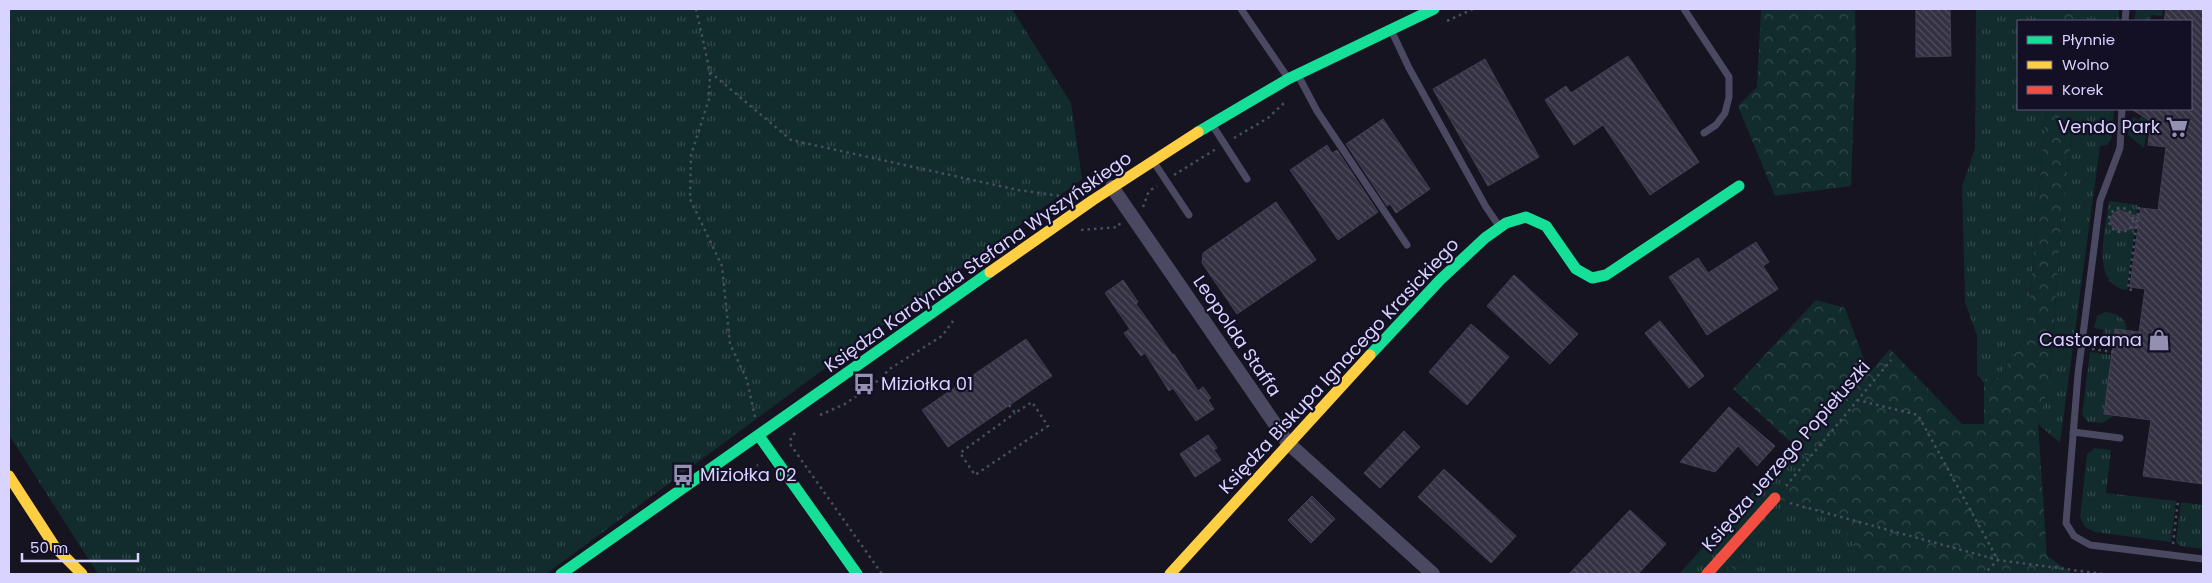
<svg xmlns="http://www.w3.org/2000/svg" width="2212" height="583" viewBox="0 0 2212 583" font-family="Poppins,sans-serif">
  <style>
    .grass { fill: url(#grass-tufts) }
    .forest { fill: url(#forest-crowns) }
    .building { fill: url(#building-back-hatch); stroke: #433e54 }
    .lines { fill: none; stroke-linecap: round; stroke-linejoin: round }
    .path { stroke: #44505f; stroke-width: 2.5; stroke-dasharray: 2.5 4; stroke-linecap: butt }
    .lane { stroke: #4a4961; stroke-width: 7 }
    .street { stroke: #4a4961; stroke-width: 14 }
    .fast { stroke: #16e098; stroke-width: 11 }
    .slow { stroke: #ffcf43; stroke-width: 11 }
    .jam { stroke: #f24e42; stroke-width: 11 }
    .labels { text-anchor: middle; stroke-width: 4.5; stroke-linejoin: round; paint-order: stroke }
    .poi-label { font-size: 18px; fill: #d8d3ff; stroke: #130f25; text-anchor: end }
    .street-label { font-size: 18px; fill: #d8d3ff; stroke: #130f25 }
  </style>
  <defs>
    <pattern id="grass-tufts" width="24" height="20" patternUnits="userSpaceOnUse" patternTransform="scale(1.25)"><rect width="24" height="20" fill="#122b2c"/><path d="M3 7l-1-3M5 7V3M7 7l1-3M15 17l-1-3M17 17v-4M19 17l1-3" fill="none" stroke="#34494c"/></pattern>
    <pattern id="forest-crowns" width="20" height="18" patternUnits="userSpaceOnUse" patternTransform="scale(1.25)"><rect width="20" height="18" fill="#122b2c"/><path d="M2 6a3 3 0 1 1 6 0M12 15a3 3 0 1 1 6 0" fill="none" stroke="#34494c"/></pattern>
    <pattern id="building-back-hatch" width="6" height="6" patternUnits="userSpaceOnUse" patternTransform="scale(1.25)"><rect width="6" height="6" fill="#343142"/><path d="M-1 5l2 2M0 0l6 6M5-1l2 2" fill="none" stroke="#514e5e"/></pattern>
  </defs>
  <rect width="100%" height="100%" fill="#161420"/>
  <g class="grass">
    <polygon points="9,9 1012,9 1071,103 1082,179 546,574 98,574 9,435"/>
    <polygon points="1976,9 2053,9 2053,21 2018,21 2018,109 2046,109 2027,334 1999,377 1984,382 1977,375 1977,336 1965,302 1962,187 1975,148"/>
    <rect x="2086" y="9" width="33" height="12"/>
    <polygon points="2136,9 2163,9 2162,16 2151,15 2150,21 2134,21"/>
    <polygon points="2075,109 2114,109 2112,134 2111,140 2107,145 2100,146 2060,443 2038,424 2050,380 2061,221"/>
    <polygon points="2145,109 2150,109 2144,148 2128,135 2129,123 2133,117 2139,120"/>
    <path d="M2109,201L2138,205L2127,290C2089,285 2106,228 2109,201Z"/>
    <path d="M2105,312C2116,313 2124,316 2127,328L2113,348L2101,347L2104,330L2094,328L2097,316Z"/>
    <polygon points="2090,352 2112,355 2115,415 2102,423 2088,422 2082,415"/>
    <polygon points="1794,446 1809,459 1775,498 1834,515 1874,574 1755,574 1745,558 1722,572 1723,574 1679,574"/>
    <polygon points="2095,448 2111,450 2106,493 2176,501 2171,542 2095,532 2085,527 2080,517 2087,454"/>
    <polygon points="2181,502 2203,505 2203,549 2180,546 2176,541"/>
  </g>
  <g class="forest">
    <polygon points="1761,9 1855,9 1856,54 1851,186 1775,196 1738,106 1757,87"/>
    <rect x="2053" y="9" width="33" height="12"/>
    <polygon points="2046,109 2075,109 2061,221 2050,380 2038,424 2047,556 2073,574 1874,574 1834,515 1775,498 1809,459 1733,389 1816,300 1845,308 1869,373 1890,349 1962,424 1984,424 1984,382 1999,377 2027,334"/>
    <polygon points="1745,558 1755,574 1723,574 1722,573"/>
  </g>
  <g class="building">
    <polygon points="1916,9 1950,9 1951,56 1916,57"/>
    <polygon points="2166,9 2203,9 2203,484 2143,476 2151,420 2104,414 2115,329 2139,332 2145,289 2130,287 2138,228 2117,231 2112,226 2110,219 2113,214 2119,210 2139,217 2141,208 2158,210 2166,147 2148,145 2151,121 2131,109 2191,109 2191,21 2164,21"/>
    <polygon points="1628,56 1699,162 1650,195 1603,125 1574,145 1545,100 1566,86 1571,93"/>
    <polygon points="1485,59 1539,157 1488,186 1433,89"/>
    <polygon points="1383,119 1430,189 1396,213 1390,204 1387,206 1346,144"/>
    <polygon points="1327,145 1332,153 1337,150 1378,212 1338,240 1290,170"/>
    <polygon points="1276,202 1316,260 1237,314 1202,263 1203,253"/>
    <polygon points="1756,242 1769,262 1763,266 1778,289 1707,335 1669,277 1698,258 1708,273"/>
    <polygon points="1514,275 1578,334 1550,364 1487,306"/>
    <polygon points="1123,280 1138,302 1136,304 1173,355 1174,354 1198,391 1203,387 1211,398 1208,400 1214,409 1196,421 1173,388 1169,391 1145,353 1141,356 1124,333 1130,329 1105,293"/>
    <polygon points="1660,321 1704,376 1689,388 1645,333"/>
    <polygon points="1471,324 1509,357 1467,405 1429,372"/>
    <polygon points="1026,339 1052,376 948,447 922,410"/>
    <polygon points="1729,407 1775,446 1757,466 1738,446 1715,472 1680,462"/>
    <polygon points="1404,431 1420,447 1380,488 1364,473"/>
    <polygon points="1208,435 1217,448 1214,450 1221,460 1195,477 1180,454"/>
    <polygon points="1444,469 1516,536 1491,563 1418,497"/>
    <polygon points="1312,496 1335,519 1311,543 1288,520"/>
    <polygon points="1630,510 1666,544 1638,574 1569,574"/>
  </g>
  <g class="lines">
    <g class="path">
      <polyline points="696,9 710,72 709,99 691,155 690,199 722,266 730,344 747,380 755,417"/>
      <polyline points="1447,21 1473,9"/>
      <polyline points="710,72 791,140 1018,190 1068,197"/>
      <polyline points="1234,138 1268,118 1284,103"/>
      <polyline points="1174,175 1216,149"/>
      <polyline points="1143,207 1149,191 1157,186"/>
      <circle cx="2121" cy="220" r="12"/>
      <polyline points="1081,230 1118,227 1120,223"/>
      <polyline points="2132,290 2128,289 2139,206 2142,206"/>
      <polyline points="2092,349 2113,352"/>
      <polyline points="1857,400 1918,415 1998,560 1984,574"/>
      <polyline points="1009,405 1015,413 1032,402 1048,426 975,475 960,453 1015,413"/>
      <polyline points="820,415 845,404 875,383 891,368 942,336 953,321"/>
      <polyline points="795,433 791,437 790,444 882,574"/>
      <polyline points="733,476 758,465"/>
      <polyline points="1786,486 1891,360"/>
      <polyline points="1790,503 1998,560 2103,574"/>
      <polyline points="2173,544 2178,501"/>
    </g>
    <g class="lane">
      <polyline points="1241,9 1288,78"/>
      <polyline points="1684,9 1729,77 1729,97 1725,113 1716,125 1704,133"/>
      <polyline points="2125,21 2126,9"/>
      <polyline points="1392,32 1409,68 1486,207 1499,226"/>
      <polyline points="1299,77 1317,111 1407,245"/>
      <polyline points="2122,109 2120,148 2100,201 2078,374 2066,523 2074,536 2090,545 2203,559"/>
      <polyline points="1213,126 1247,179"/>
      <polyline points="1153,161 1189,215"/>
      <polyline points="2073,432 2120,438"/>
    </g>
    <polyline class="street" points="1112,187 1288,443 1433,574"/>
    <g class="fast">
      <polyline points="1198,132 1288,79 1434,9"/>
      <polyline points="1370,355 1440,280 1485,238 1506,223 1526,217 1546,226 1576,269 1592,278 1606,275 1739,186"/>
      <polyline points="759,436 857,574"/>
      <polyline points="561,574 990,272"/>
    </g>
    <g class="slow">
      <polyline points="990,272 1093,200 1198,132"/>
      <polyline points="9,476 55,547 82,574"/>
      <polyline points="1170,574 1370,355"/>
    </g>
    <polyline class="jam" points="1707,574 1775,498"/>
  </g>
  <defs>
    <g id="supermarket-bare" transform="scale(1.725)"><path d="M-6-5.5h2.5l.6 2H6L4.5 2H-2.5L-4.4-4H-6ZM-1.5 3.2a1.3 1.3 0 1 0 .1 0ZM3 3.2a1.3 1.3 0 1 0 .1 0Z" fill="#9490b1" stroke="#130f25" stroke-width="2.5" paint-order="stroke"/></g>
    <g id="shop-bare" transform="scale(1.725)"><path d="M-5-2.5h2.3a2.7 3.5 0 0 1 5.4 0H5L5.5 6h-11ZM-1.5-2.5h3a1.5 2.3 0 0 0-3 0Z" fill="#9490b1" stroke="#130f25" stroke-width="2.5" paint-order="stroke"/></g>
    <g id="bus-bare" transform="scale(1.725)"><path d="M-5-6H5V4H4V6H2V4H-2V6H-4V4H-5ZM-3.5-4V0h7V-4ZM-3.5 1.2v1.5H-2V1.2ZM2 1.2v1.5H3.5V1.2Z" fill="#9490b1" stroke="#130f25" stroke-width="2.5" paint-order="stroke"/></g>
  </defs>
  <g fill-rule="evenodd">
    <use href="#supermarket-bare" x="2177" y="127"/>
    <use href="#shop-bare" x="2159" y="340"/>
    <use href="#bus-bare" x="864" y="384"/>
    <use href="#bus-bare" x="683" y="475"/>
  </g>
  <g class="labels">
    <g class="poi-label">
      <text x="2160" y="133">Vendo Park</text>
      <text x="2142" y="346">Castorama</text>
      <text x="881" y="390" text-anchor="start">Miziołka 01</text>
      <text x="700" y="481" text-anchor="start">Miziołka 02</text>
    </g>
    <g class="street-label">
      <text transform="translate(978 262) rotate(-35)" y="6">Księdza Kardynała Stefana Wyszyńskiego</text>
      <text transform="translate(1237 336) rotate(56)" y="6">Leopolda Staffa</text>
      <text transform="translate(1339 366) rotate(-47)" y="6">Księdza Biskupa Ignacego Krasickiego</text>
      <text transform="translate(1786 456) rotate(-49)" y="6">Księdza Jerzego Popiełuszki</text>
    </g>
  </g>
  <rect width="2212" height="583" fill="none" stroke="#d8d3ff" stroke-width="20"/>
  <rect x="2017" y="20" width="175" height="90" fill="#130f25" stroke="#625d7c"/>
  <rect x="2027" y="36" width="25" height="8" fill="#16e098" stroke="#625d7c"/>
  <text x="2062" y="45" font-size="15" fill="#d8d3ff">Płynnie</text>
  <rect x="2027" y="61" width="25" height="8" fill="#ffcf43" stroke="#625d7c"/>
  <text x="2062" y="70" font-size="15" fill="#d8d3ff">Wolno</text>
  <rect x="2027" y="86" width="25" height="8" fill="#f24e42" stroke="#625d7c"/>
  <text x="2062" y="95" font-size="15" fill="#d8d3ff">Korek</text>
  <path d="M22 553v8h116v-8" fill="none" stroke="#d8d3ff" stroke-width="2.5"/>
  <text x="30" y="553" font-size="15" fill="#d8d3ff" stroke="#130f25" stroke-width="4" paint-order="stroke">50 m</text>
</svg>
